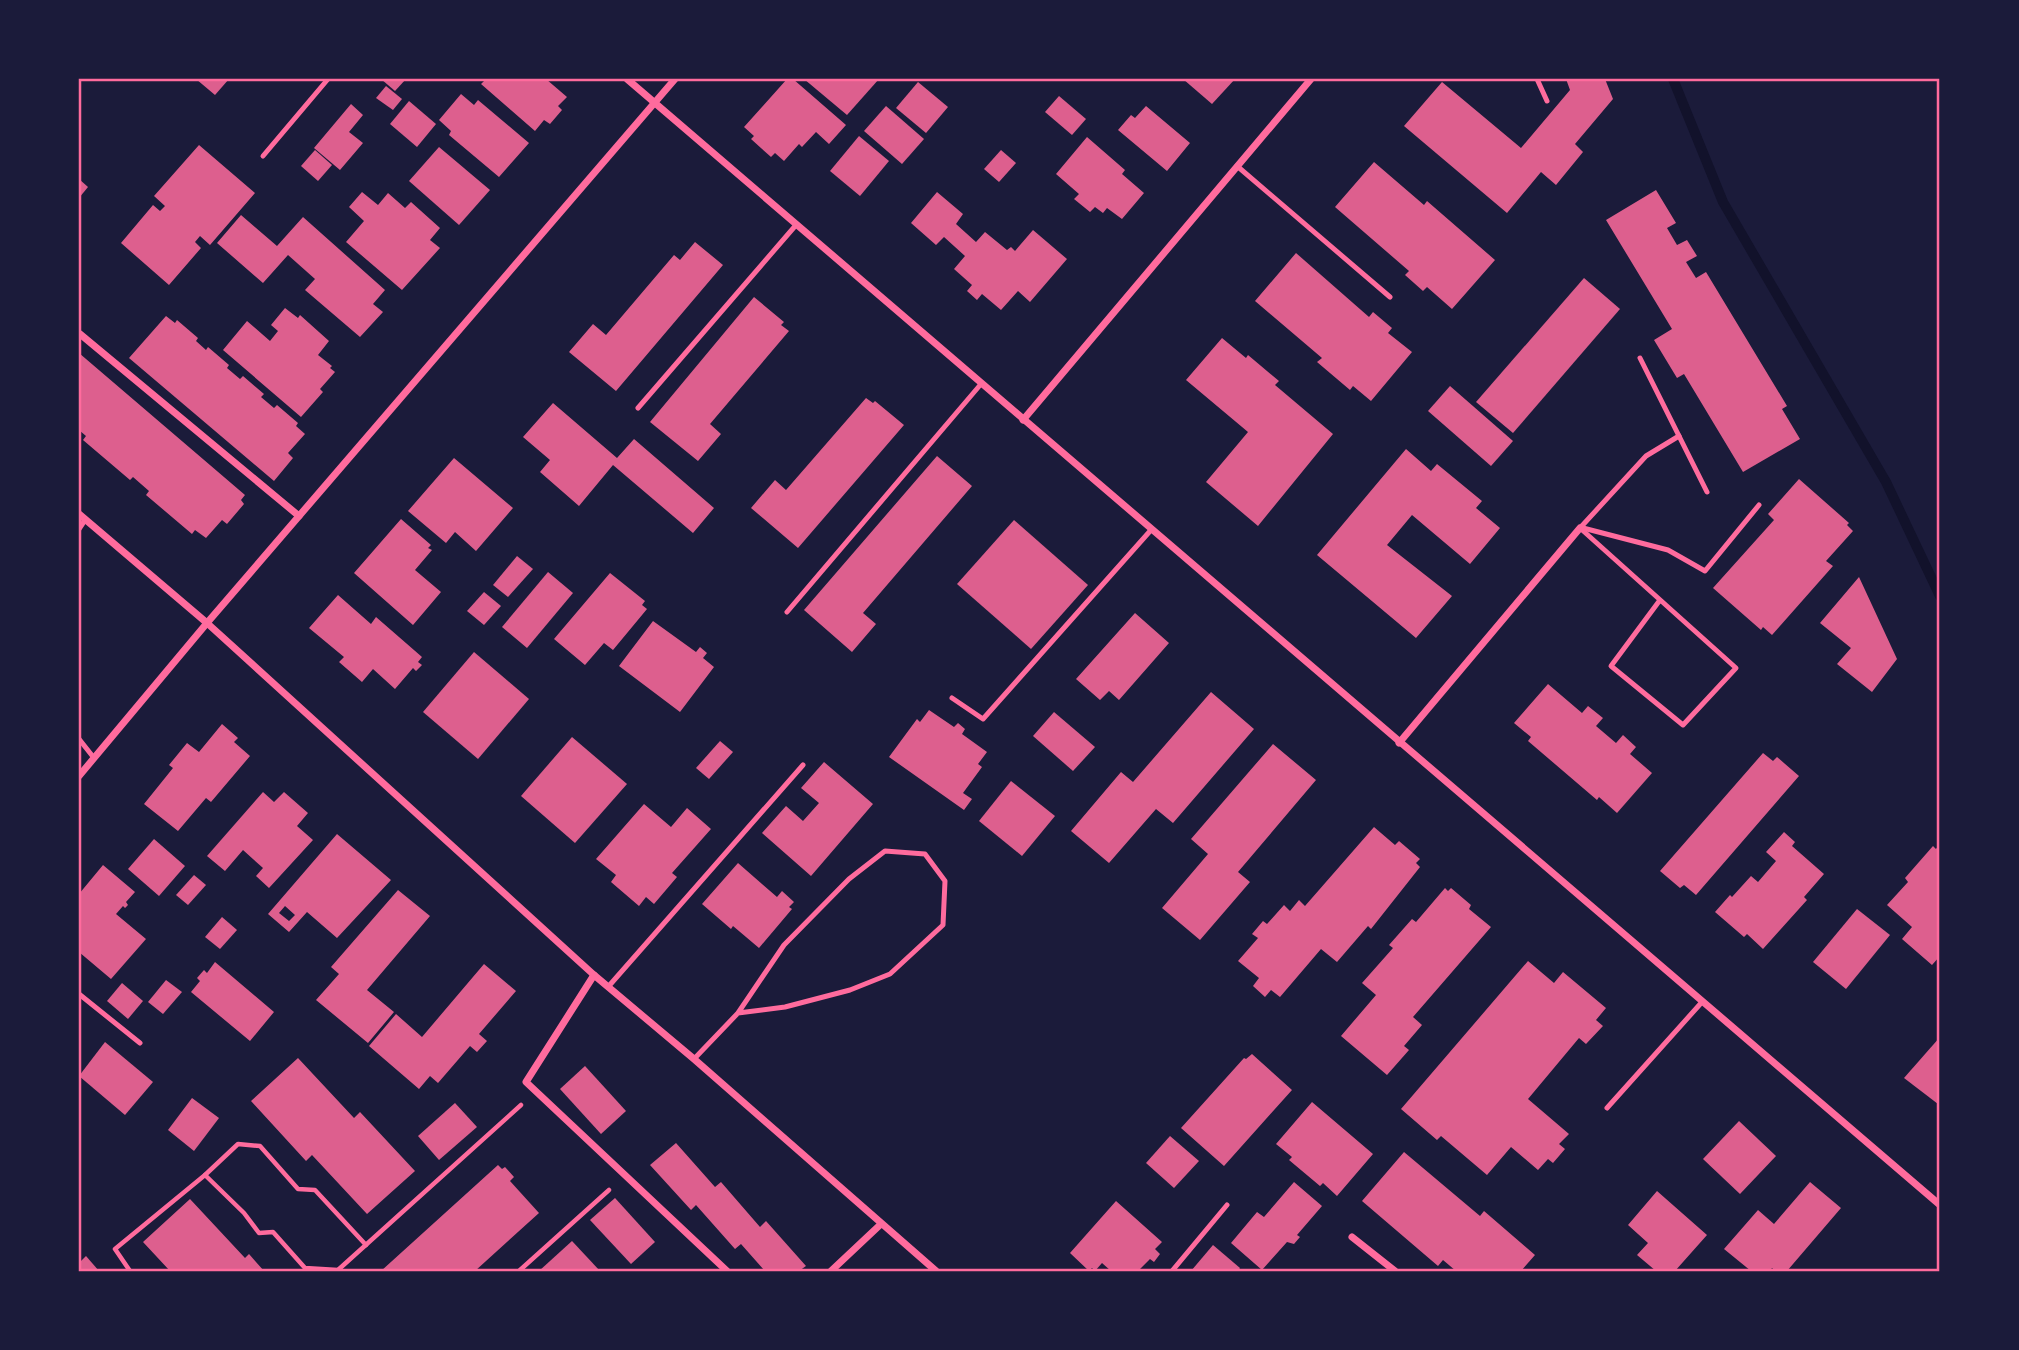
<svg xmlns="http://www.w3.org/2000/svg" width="2019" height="1350" viewBox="0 0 2019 1350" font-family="'Roboto Condensed',sans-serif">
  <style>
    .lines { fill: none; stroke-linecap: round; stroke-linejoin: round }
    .stream { stroke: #12122b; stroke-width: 10 }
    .building { fill: #dd5f8e; fill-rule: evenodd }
    .path { stroke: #ff6b9d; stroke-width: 4.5 }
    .service { stroke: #ff6b9d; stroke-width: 5 }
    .minor { stroke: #ff6b9d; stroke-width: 7 }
    .neatline { fill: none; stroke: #ff6b9d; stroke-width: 2.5 }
  </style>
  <rect width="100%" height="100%" fill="#1b1b3a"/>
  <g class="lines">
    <polyline class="stream" points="1673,79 1723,202 1886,482 1940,596"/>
  </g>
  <g class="building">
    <polygon points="196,79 229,79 215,95"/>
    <polygon points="381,79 406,79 395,91"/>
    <polygon points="486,79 546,79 567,97 558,106 562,110 550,124 544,120 535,131 481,84"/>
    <polygon points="787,79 793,79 846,125 829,144 816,132 802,147 799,144 784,161 775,153 771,157 751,139 754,136 744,127"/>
    <polygon points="804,79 879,79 847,115"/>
    <polygon points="1183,79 1235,79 1212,104"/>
    <polygon points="1566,79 1605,79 1613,99 1575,144 1583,152 1556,185 1541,172 1507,213 1404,126 1442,82 1521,148 1570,90"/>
    <polygon points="918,82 948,107 926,133 896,108"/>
    <polygon points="386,86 402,99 393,110 376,98"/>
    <polygon points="461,94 474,105 478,100 529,143 499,177 449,135 451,131 439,120"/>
    <polygon points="1059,96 1086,119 1072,135 1045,112"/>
    <polygon points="409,101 436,124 417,147 390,124"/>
    <polygon points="351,104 363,115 349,132 363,143 340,170 314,148"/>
    <polygon points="886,106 924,139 902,164 864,131"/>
    <polygon points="1146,106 1190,143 1167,171 1118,130 1131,115 1135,118"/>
    <polygon points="859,136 889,161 860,196 830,171"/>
    <polygon points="1087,137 1125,170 1122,174 1144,193 1122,219 1107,208 1103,213 1095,207 1090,212 1074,199 1079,194 1056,174"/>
    <polygon points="199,145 255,193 210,245 200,236 195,242 201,248 169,285 121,243 153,205 160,211 165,206 154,196"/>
    <polygon points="439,147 490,190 459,225 409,181"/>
    <polygon points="315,150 332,165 318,181 301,166"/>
    <polygon points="1001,150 1016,163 999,182 984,169"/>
    <polygon points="1374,162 1424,205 1427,201 1495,260 1452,309 1427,287 1423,291 1405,275 1409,271 1335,207"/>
    <polygon points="79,179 88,187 79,198"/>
    <polygon points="1656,190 1676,223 1667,228 1677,245 1687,240 1697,256 1686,262 1696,278 1706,272 1787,406 1782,409 1800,439 1743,472 1684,374 1677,378 1654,340 1672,329 1606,220"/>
    <polygon points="362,192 378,205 388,193 405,208 411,202 440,228 430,240 440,248 402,290 346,242 364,221 349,207"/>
    <polygon points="937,192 963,214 956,224 976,242 985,232 1007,250 1011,247 1015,251 1033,230 1067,259 1030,302 1018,291 1001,310 982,294 977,300 967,291 972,285 954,269 965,256 944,237 936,245 911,223"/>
    <polygon points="241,215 277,246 303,217 385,290 373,304 383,312 360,337 305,290 315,279 288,255 263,283 217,243"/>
    <polygon points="695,242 723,265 616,391 569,352 593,324 606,335 674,255 680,260"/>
    <polygon points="1296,253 1369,317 1373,312 1392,328 1388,333 1412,352 1371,401 1353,386 1350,390 1317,362 1322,358 1255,301"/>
    <polygon points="1584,278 1620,309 1513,433 1476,402"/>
    <polygon points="754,297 784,322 781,325 789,331 710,424 721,434 698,461 650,422"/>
    <polygon points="285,308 298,318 300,315 329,341 318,355 332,366 330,368 335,372 320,389 323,392 301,417 223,350 247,321 270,341 278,331 271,325"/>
    <polygon points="166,316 175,323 177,320 198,338 196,341 206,350 208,347 229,365 227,368 240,379 243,376 264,394 261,397 274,408 277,405 298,423 296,426 305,434 288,453 293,458 274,481 129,358"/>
    <polygon points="1222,338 1246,358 1248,355 1279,381 1275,385 1333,434 1258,526 1206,482 1248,432 1186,380"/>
    <polygon points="79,353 245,495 241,500 244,504 227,524 222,520 206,538 195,530 192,534 146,495 149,491 133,477 130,480 83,440 86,436 79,430"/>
    <polygon points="1450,386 1513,441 1491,466 1428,411"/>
    <polygon points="866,398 873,403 875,401 904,425 798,548 751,508 775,480 786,490"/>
    <polygon points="553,403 617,458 634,439 714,508 693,533 613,465 579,506 540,472 550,460 523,437"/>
    <polygon points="1406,449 1431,471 1437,464 1482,501 1476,508 1500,528 1470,564 1412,515 1387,545 1452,596 1416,638 1317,555"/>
    <polygon points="937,456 972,486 863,613 876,624 852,652 804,610"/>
    <polygon points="454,458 513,508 476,551 455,532 446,543 408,511"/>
    <polygon points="1799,479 1849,523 1847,525 1853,531 1826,561 1833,566 1772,635 1763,627 1761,630 1713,588 1774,520 1768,514"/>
    <polygon points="401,519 431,545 428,548 432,550 415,570 441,592 413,625 354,573"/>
    <polygon points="1014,520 1088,585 1031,649 957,584"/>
    <polygon points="517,556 533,569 508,597 493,585"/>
    <polygon points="548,572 573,593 527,648 502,627"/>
    <polygon points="610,573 645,601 642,605 647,609 613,650 604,643 585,665 554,639"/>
    <polygon points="1859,577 1897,659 1872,692 1837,664 1851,648 1820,623"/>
    <polygon points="484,592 501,606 484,625 467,611"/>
    <polygon points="338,595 371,624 376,617 422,657 418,662 422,665 416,671 413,668 395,689 373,669 362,682 339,662 344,657 309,628"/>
    <polygon points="1135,613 1169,643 1119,700 1109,691 1100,700 1076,679"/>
    <polygon points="653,621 696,652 700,647 707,653 703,658 714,667 680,712 619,666"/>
    <polygon points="474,652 529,699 478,759 423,712"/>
    <polygon points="1548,684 1582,713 1588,706 1603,718 1596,726 1616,743 1623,735 1636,747 1630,754 1652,773 1617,813 1599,797 1597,800 1528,741 1531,737 1514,723"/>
    <polygon points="1211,692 1254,729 1173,823 1156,809 1109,863 1071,831 1121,772 1133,782"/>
    <polygon points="929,710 954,727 958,723 965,729 962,734 987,752 978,764 982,767 963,793 972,799 964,810 889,757 917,719 920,722"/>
    <polygon points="1054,712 1095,747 1073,771 1033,736"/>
    <polygon points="222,724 238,738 234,742 250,756 211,802 206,798 178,831 144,804 173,768 169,765 187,743 199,752"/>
    <polygon points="572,737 627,784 575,843 521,796"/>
    <polygon points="720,741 733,752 709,779 696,768"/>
    <polygon points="1273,744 1316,780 1238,872 1250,882 1200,940 1162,908 1208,854 1191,839"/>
    <polygon points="1763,753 1773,761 1777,757 1799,776 1696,895 1684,885 1680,888 1660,871"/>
    <polygon points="824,762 873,804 811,876 762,833 786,806 803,821 819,803 801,788"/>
    <polygon points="1011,781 1055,816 1022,856 979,821"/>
    <polygon points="263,792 274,802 284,792 308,813 297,826 313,840 269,888 256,876 263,868 243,850 225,871 207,856"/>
    <polygon points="644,804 671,827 687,808 711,829 672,873 677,877 654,904 646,897 639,906 611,882 616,875 596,859"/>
    <polygon points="1374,827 1395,845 1399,841 1420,859 1416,863 1420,867 1371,929 1368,926 1337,962 1321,949 1280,997 1271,990 1265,997 1253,986 1259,978 1238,961 1258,938 1252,934 1263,921 1267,924 1284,905 1290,911 1299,900 1305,906"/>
    <polygon points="1784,832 1795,842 1792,846 1824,874 1804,897 1807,900 1763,949 1747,934 1744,937 1715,912 1730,895 1732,897 1751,876 1758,882 1776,861 1766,852"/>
    <path d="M337,834L391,880L337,938L307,912L289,932L268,914ZM285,906L295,915L289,921L279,913Z"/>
    <polygon points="154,839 185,866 159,896 128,869"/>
    <polygon points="1940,844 1940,956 1932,965 1902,939 1912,927 1887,905 1908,882 1905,878 1933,846 1936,849"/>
    <polygon points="738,863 777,897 782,891 794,902 789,907 792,909 759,948 733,926 731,929 702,904"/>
    <polygon points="103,865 135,892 126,902 128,905 125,908 123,906 116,914 146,939 111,979 79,952 79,894"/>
    <polygon points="194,875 206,885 188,905 176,895"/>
    <polygon points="1445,888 1448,891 1451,888 1471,905 1469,909 1491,927 1413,1017 1422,1025 1404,1046 1409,1050 1387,1075 1341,1036 1376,995 1362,983 1393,948 1389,945 1412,919 1416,922"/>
    <polygon points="398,890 430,916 367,990 394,1012 368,1043 316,1000 339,974 331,967"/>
    <polygon points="1857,909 1890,935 1846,989 1813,962"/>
    <polygon points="222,917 237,930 220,949 205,937"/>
    <polygon points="1528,961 1554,983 1563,972 1606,1008 1596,1020 1603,1026 1586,1044 1579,1038 1528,1099 1569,1134 1559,1144 1565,1149 1553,1163 1548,1159 1538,1170 1511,1147 1487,1175 1441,1136 1437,1140 1401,1109"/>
    <polygon points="215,962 274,1012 250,1041 191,992 200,981 197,978 204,970 207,973"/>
    <polygon points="484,964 516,991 479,1034 487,1041 477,1052 470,1046 438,1083 430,1076 419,1089 369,1046 396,1014 422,1037"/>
    <polygon points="166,980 182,992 163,1014 148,1002"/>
    <polygon points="122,983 143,1001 128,1019 107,1001"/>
    <polygon points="1940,1037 1940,1102 1938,1104 1904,1078"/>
    <polygon points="105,1042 153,1082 125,1115 79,1076"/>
    <polygon points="1252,1054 1292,1090 1224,1166 1181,1128 1244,1058 1246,1059"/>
    <polygon points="298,1058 354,1118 360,1112 415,1171 367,1214 312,1155 306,1161 251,1101"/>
    <polygon points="585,1066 626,1111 601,1134 560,1089"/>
    <polygon points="192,1098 219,1118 194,1151 168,1130"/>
    <polygon points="1312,1102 1373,1154 1337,1196 1323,1183 1320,1186 1289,1160 1292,1157 1276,1144"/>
    <polygon points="455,1103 477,1127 439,1160 418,1136"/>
    <polygon points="1739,1121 1776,1156 1740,1194 1703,1159"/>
    <polygon points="1170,1136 1199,1161 1174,1188 1146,1163"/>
    <polygon points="676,1143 715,1187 721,1182 760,1227 766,1221 806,1266 799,1271 765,1271 741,1244 735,1249 696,1205 691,1210 650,1165"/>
    <polygon points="1404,1152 1480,1216 1484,1211 1535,1255 1521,1271 1456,1271 1443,1260 1438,1266 1362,1201"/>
    <polygon points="498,1165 502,1169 505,1167 514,1177 510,1181 539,1213 475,1271 381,1271"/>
    <polygon points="1294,1182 1322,1206 1297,1235 1300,1237 1294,1244 1287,1242 1262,1270 1231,1243 1257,1212 1264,1217"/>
    <polygon points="1810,1182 1841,1208 1787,1271 1775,1271 1772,1268 1770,1271 1751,1271 1724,1249 1758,1210 1774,1224"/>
    <polygon points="1657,1191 1707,1235 1675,1271 1656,1271 1637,1255 1648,1243 1628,1225"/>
    <polygon points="615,1198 655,1242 631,1264 590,1220"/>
    <polygon points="190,1199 245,1258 249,1254 264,1271 170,1271 143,1242"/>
    <polygon points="1116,1201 1162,1242 1155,1249 1160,1254 1154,1262 1150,1259 1138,1271 1111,1271 1102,1263 1095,1271 1092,1268 1089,1271 1070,1253"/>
    <polygon points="572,1241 600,1271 539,1271"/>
    <polygon points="1213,1245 1240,1268 1238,1271 1191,1271"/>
    <polygon points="86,1256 99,1271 79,1271 79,1263"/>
  </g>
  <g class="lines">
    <g class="path">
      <polyline points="338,1270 305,1268 273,1232 259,1233 244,1213 205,1175 238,1144 260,1146 298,1189 315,1190 366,1245"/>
      <polyline points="338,1270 521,1105"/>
      <polyline points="130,1271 115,1249 205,1175"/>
      <polyline points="519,1271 609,1190"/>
    </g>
    <g class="service">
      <polyline points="1537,79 1547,101"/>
      <polyline points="263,156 328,79"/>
      <polyline points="1237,166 1390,297"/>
      <polyline points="1640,358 1707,492"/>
      <polyline points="638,408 796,225"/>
      <polyline points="1580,528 1736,668 1683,725 1611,666 1660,600"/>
      <polyline points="1580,528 1646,456 1679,436"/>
      <polyline points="1583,528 1668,550 1705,571 1759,505"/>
      <polyline points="79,529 85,520"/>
      <polyline points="787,612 981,384"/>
      <polyline points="952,698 983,719 1151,530"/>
      <polyline points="79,739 94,758"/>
      <polyline points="608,987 803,765"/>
      <polyline points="79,994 140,1043"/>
      <polyline points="694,1059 738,1013 785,1007 850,990 890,974 943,925 945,881 925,854 885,851 849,879 784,945 738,1013"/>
      <polyline points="1607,1108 1702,1002"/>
      <polyline points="1172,1271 1227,1205"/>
    </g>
    <g class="minor">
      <polyline points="627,79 1940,1205"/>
      <polyline points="80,334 299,516"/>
      <polyline points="1023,420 1311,79"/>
      <polyline points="79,514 207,623 594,975 694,1059 936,1271"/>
      <polyline points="1399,743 1580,528"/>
      <polyline points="79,776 207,623 675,79"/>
      <polyline points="594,975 526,1082 727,1271"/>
      <polyline points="1352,1237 1395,1271"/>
      <polyline points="831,1271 881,1224"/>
    </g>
  </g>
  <rect width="2019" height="1350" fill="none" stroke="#1b1b3a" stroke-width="161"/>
  <rect x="80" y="80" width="1858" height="1190" class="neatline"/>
</svg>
